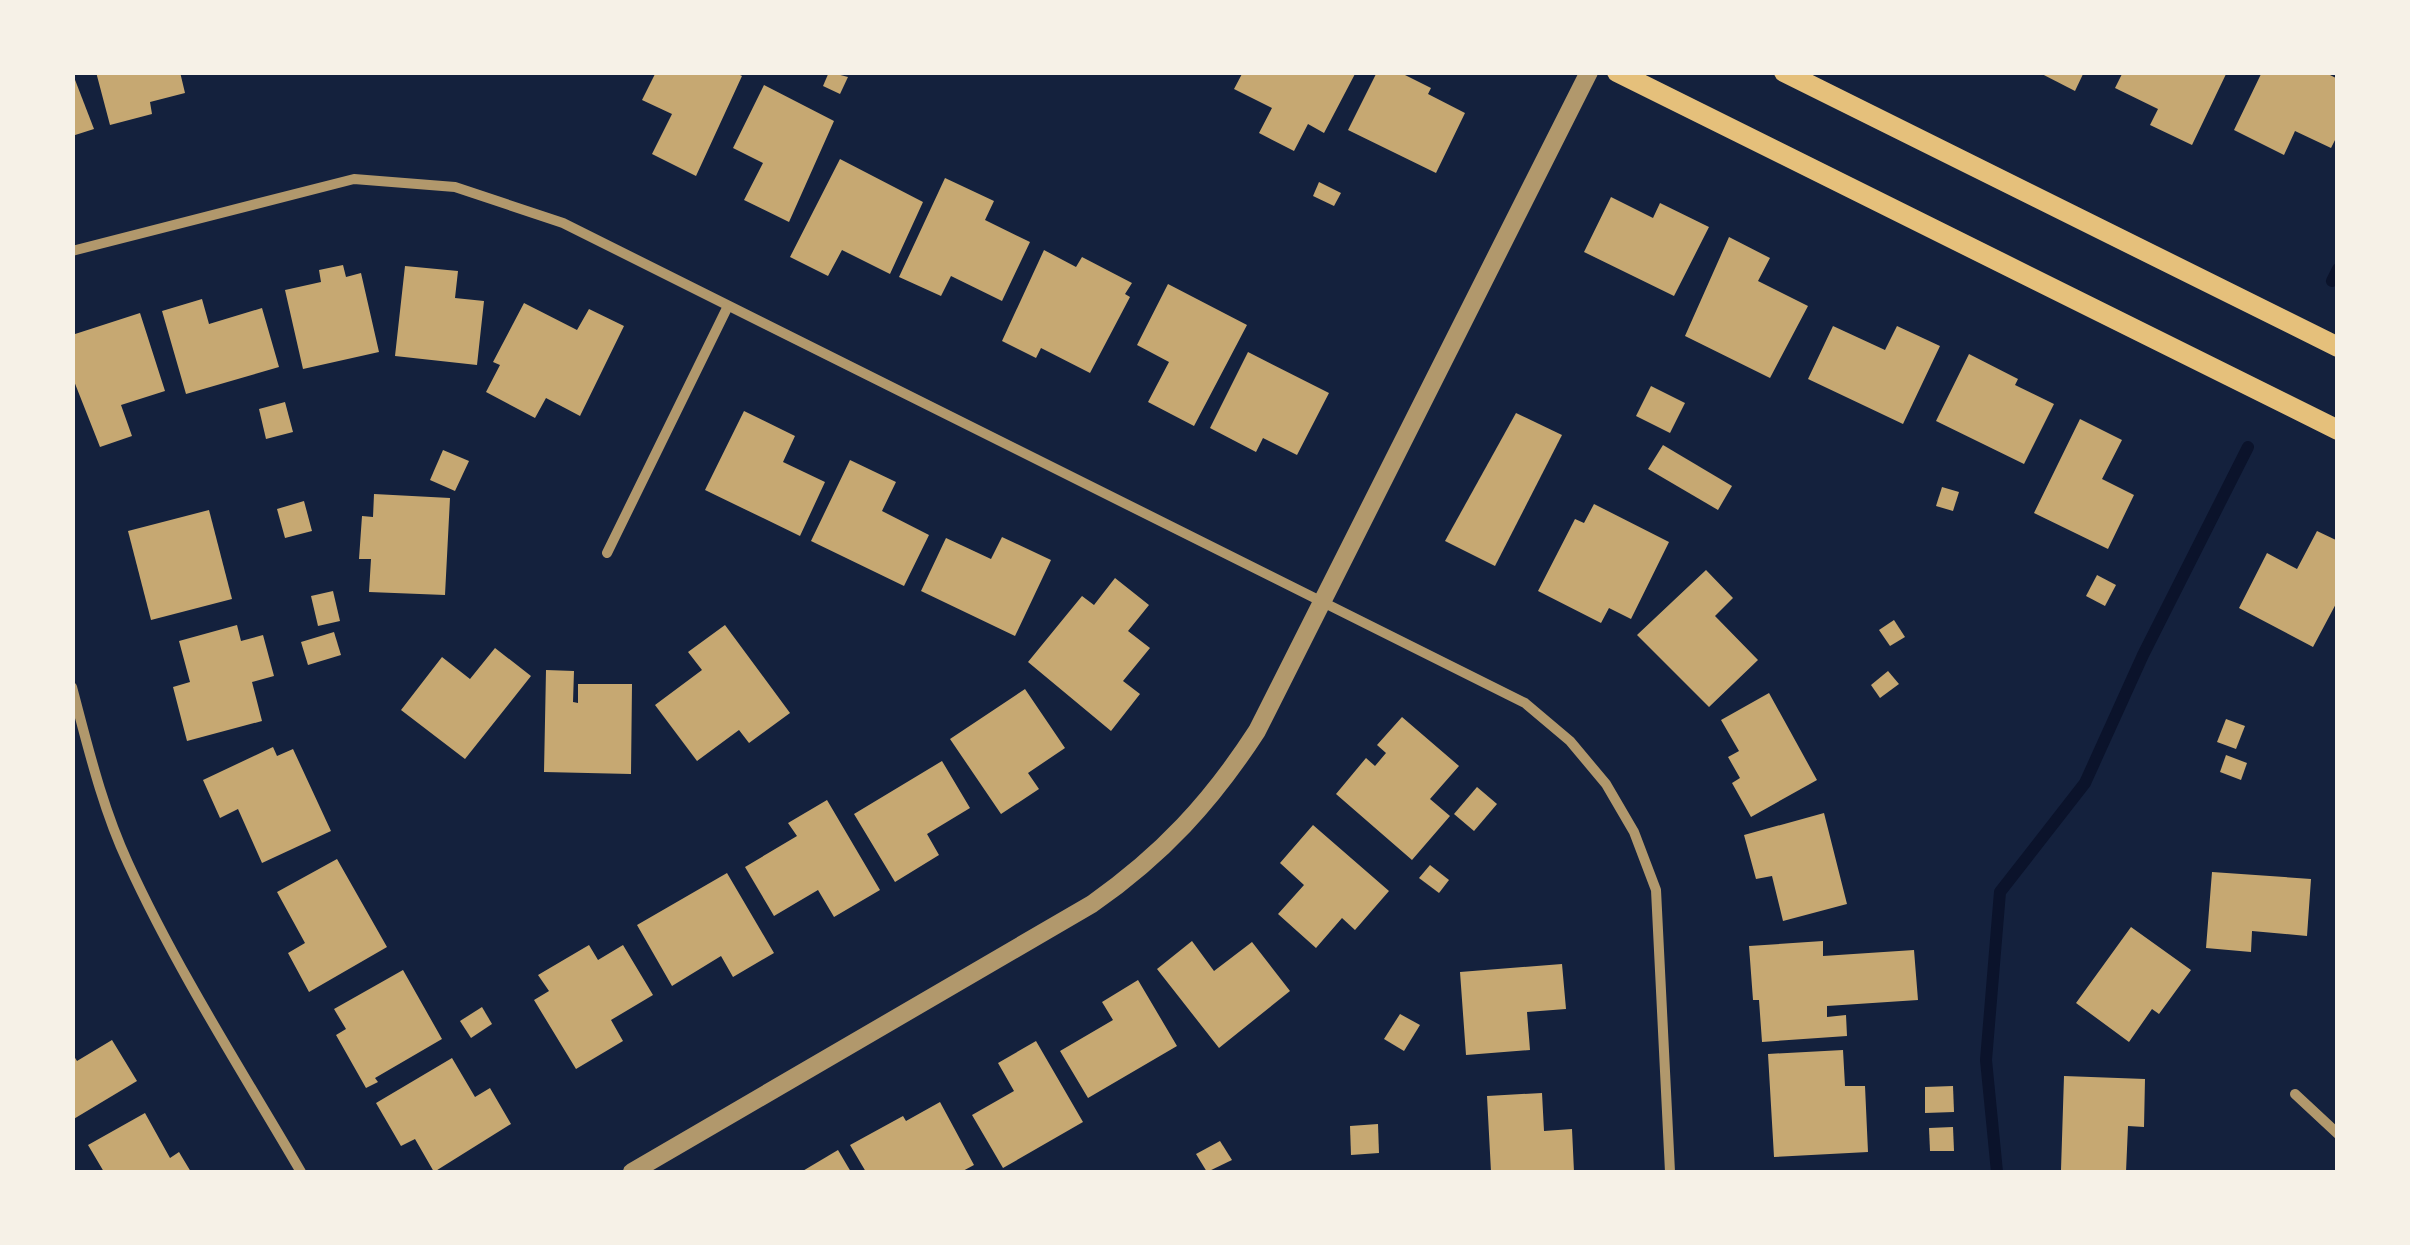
<svg xmlns="http://www.w3.org/2000/svg" width="2410" height="1245" viewBox="0 0 2410 1245" font-family="Quicksand,sans-serif">
  <style>
    .lines { fill: none; stroke-linecap: round; stroke-linejoin: round }
    .stream { stroke: #0b132b; stroke-width: 12 }
    .building { fill: #c6a872 }
    .minor { stroke: #b1986c; stroke-width: 10 }
    .tertiary { stroke: #b1986c; stroke-width: 18 }
    .secondary { stroke: #e5c07b; stroke-width: 20 }
  </style>
  <rect width="100%" height="100%" fill="#14213d"/>
  <g class="lines">
    <g class="stream">
      <polyline points="2332,281 2338,269"/>
      <polyline points="1997,1172 1986,1060 2000,892 2085,783 2143,655 2248,447"/>
    </g>
  </g>
  <g class="building">
    <polygon points="72,72 94,129 72,136"/>
    <polygon points="96,72 180,72 185,93 150,102 152,114 110,125"/>
    <polygon points="656,72 734,72 742,76 696,176 652,154 672,114 642,100"/>
    <polygon points="829,72 848,77 840,94 823,86"/>
    <polygon points="1243,72 1356,72 1324,133 1308,124 1294,151 1259,133 1272,108 1234,89"/>
    <polygon points="1377,72 1399,72 1431,88 1428,94 1465,113 1436,173 1348,130"/>
    <polygon points="2038,72 2084,72 2075,91"/>
    <polygon points="2123,72 2227,72 2192,145 2150,125 2158,109 2115,88"/>
    <polygon points="2262,72 2324,72 2338,79 2338,134 2331,148 2295,131 2284,155 2234,130"/>
    <polygon points="764,85 834,121 789,222 744,200 763,163 733,148"/>
    <polygon points="840,159 923,202 890,274 842,250 828,276 790,257"/>
    <polygon points="945,178 994,201 985,220 1030,242 1002,301 951,276 941,296 899,277"/>
    <polygon points="1319,182 1341,193 1334,206 1313,196"/>
    <polygon points="1611,197 1653,218 1660,203 1709,227 1674,296 1584,252"/>
    <polygon points="1729,237 1770,258 1758,281 1808,306 1770,378 1685,336"/>
    <polygon points="1044,250 1076,267 1082,257 1132,283 1125,294 1130,297 1090,373 1041,348 1036,358 1002,341"/>
    <polygon points="343,265 346,277 361,273 379,352 303,369 285,290 321,282 319,270"/>
    <polygon points="405,266 458,271 455,298 484,301 477,365 395,356"/>
    <polygon points="1168,284 1247,325 1194,426 1148,402 1169,362 1137,345"/>
    <polygon points="202,299 209,324 262,308 279,367 186,394 162,311"/>
    <polygon points="524,303 577,330 589,309 624,326 580,416 546,398 535,418 486,392 500,365 493,362"/>
    <polygon points="140,313 165,391 121,405 132,436 100,447 72,376 72,335"/>
    <polygon points="1833,326 1885,350 1897,326 1940,346 1903,424 1808,379"/>
    <polygon points="1248,352 1329,393 1297,455 1263,438 1256,452 1210,428"/>
    <polygon points="1969,354 2018,379 2015,385 2054,404 2024,464 1936,421"/>
    <polygon points="1651,386 1685,403 1670,433 1636,416"/>
    <polygon points="285,402 293,432 266,439 259,409"/>
    <polygon points="744,411 795,436 783,462 825,482 800,536 705,490"/>
    <polygon points="1516,413 1562,435 1495,566 1445,541"/>
    <polygon points="2080,419 2122,440 2102,479 2134,495 2108,549 2034,513"/>
    <polygon points="1663,445 1732,486 1718,510 1648,469"/>
    <polygon points="443,450 469,461 455,491 430,480"/>
    <polygon points="850,460 896,482 882,511 929,535 904,586 811,541"/>
    <polygon points="1942,487 1959,492 1953,511 1936,506"/>
    <polygon points="374,494 450,498 445,595 369,592 371,559 359,559 362,516 373,517"/>
    <polygon points="304,501 312,531 285,538 277,509"/>
    <polygon points="1594,504 1669,542 1631,619 1609,608 1601,623 1538,591 1575,519 1584,523"/>
    <polygon points="209,510 232,599 151,620 128,531"/>
    <polygon points="2317,531 2338,541 2338,600 2313,647 2239,608 2267,553 2297,569"/>
    <polygon points="1002,537 1051,560 1015,636 921,591 946,538 991,559"/>
    <polygon points="1706,570 1733,598 1715,616 1758,660 1709,707 1637,635"/>
    <polygon points="2097,575 2116,585 2105,606 2086,596"/>
    <polygon points="1115,578 1149,605 1128,631 1150,648 1123,681 1140,694 1111,731 1028,662 1082,596 1094,605"/>
    <polygon points="333,591 340,621 318,626 311,596"/>
    <polygon points="1894,620 1905,637 1890,646 1879,630"/>
    <polygon points="237,625 241,641 263,635 274,676 252,682 262,721 187,741 173,687 190,682 179,641"/>
    <polygon points="725,625 790,713 749,743 739,730 697,761 655,705 702,670 688,652"/>
    <polygon points="334,632 341,655 308,665 301,642"/>
    <polygon points="495,648 531,676 465,759 401,710 442,657 470,679"/>
    <polygon points="546,670 574,671 573,702 578,703 578,684 632,684 631,774 544,772"/>
    <polygon points="1888,671 1899,684 1880,698 1871,685"/>
    <polygon points="1025,689 1065,748 1028,773 1039,789 1001,814 950,739"/>
    <polygon points="1769,693 1817,780 1751,817 1732,783 1740,778 1728,757 1739,751 1721,720"/>
    <polygon points="1402,717 1459,766 1430,799 1450,816 1412,860 1336,794 1366,758 1375,766 1386,753 1377,745"/>
    <polygon points="2226,719 2245,726 2236,749 2217,742"/>
    <polygon points="273,747 277,756 293,749 331,831 262,863 238,809 220,818 203,780"/>
    <polygon points="2226,755 2247,763 2241,780 2220,772"/>
    <polygon points="942,761 970,808 927,834 939,855 895,882 854,814"/>
    <polygon points="1477,787 1497,804 1474,831 1454,814"/>
    <polygon points="827,800 880,890 834,917 818,890 774,916 745,867 797,836 788,823"/>
    <polygon points="1824,813 1847,904 1783,921 1772,876 1756,879 1744,835"/>
    <polygon points="1313,825 1389,891 1355,930 1342,918 1316,948 1278,914 1304,885 1280,863"/>
    <polygon points="337,859 387,947 309,992 288,953 305,943 277,892"/>
    <polygon points="1430,865 1449,880 1439,893 1419,878"/>
    <polygon points="2212,872 2311,879 2307,936 2252,931 2251,952 2206,948"/>
    <polygon points="727,873 774,953 733,977 721,956 672,986 637,925"/>
    <polygon points="2131,927 2191,970 2159,1014 2152,1009 2129,1042 2076,1003"/>
    <polygon points="1192,941 1214,971 1252,942 1290,991 1219,1048 1157,969"/>
    <polygon points="1823,941 1823,956 1914,950 1918,1000 1827,1006 1827,1017 1846,1015 1847,1036 1762,1042 1759,1000 1753,1000 1749,946"/>
    <polygon points="589,945 598,960 623,945 653,995 611,1020 623,1041 576,1069 534,1000 549,991 538,975"/>
    <polygon points="1562,964 1566,1009 1527,1012 1530,1050 1466,1055 1460,972"/>
    <polygon points="403,970 442,1039 375,1078 378,1082 366,1088 336,1035 346,1029 334,1009"/>
    <polygon points="1138,980 1177,1046 1088,1098 1060,1051 1113,1020 1102,1002"/>
    <polygon points="482,1007 492,1024 471,1038 460,1021"/>
    <polygon points="1400,1014 1420,1025 1404,1051 1384,1039"/>
    <polygon points="112,1040 137,1081 72,1120 72,1053 77,1061"/>
    <polygon points="1036,1041 1083,1122 1003,1168 972,1115 1014,1091 998,1063"/>
    <polygon points="1843,1050 1845,1086 1865,1086 1868,1152 1774,1157 1768,1054"/>
    <polygon points="452,1058 475,1097 490,1088 511,1124 434,1172 415,1139 401,1146 376,1103"/>
    <polygon points="2064,1076 2145,1079 2144,1127 2128,1126 2126,1172 2061,1170"/>
    <polygon points="1953,1086 1954,1112 1925,1113 1925,1087"/>
    <polygon points="1542,1093 1544,1131 1572,1129 1574,1172 1491,1172 1487,1096"/>
    <polygon points="940,1102 974,1165 961,1172 866,1172 850,1145 903,1116 906,1121"/>
    <polygon points="145,1113 170,1158 179,1152 191,1172 104,1172 88,1145"/>
    <polygon points="1378,1124 1379,1153 1351,1155 1350,1126"/>
    <polygon points="1953,1127 1954,1151 1930,1151 1929,1128"/>
    <polygon points="1220,1141 1232,1160 1207,1172 1196,1154"/>
    <polygon points="838,1150 851,1172 801,1172"/>
  </g>
  <g class="lines">
    <g class="minor">
      <polyline points="72,251 354,179 455,187 563,223 1525,703 1570,741 1606,784 1634,832 1656,890 1670,1172"/>
      <polyline points="607,553 728,306"/>
      <path d="M72,687C88,747 102,807 128,863C177,970 242,1071 301,1172"/>
      <polyline points="2295,1094 2338,1134"/>
    </g>
    <path class="tertiary" d="M632,1172L1092,904C1162,855 1211,802 1257,731L1589,72"/>
    <g class="secondary">
      <polyline points="1617,72 2338,430"/>
      <polyline points="1784,72 2338,347"/>
    </g>
  </g>
  <rect width="2410" height="1245" fill="none" stroke="#f6f1e7" stroke-width="150"/>
</svg>
